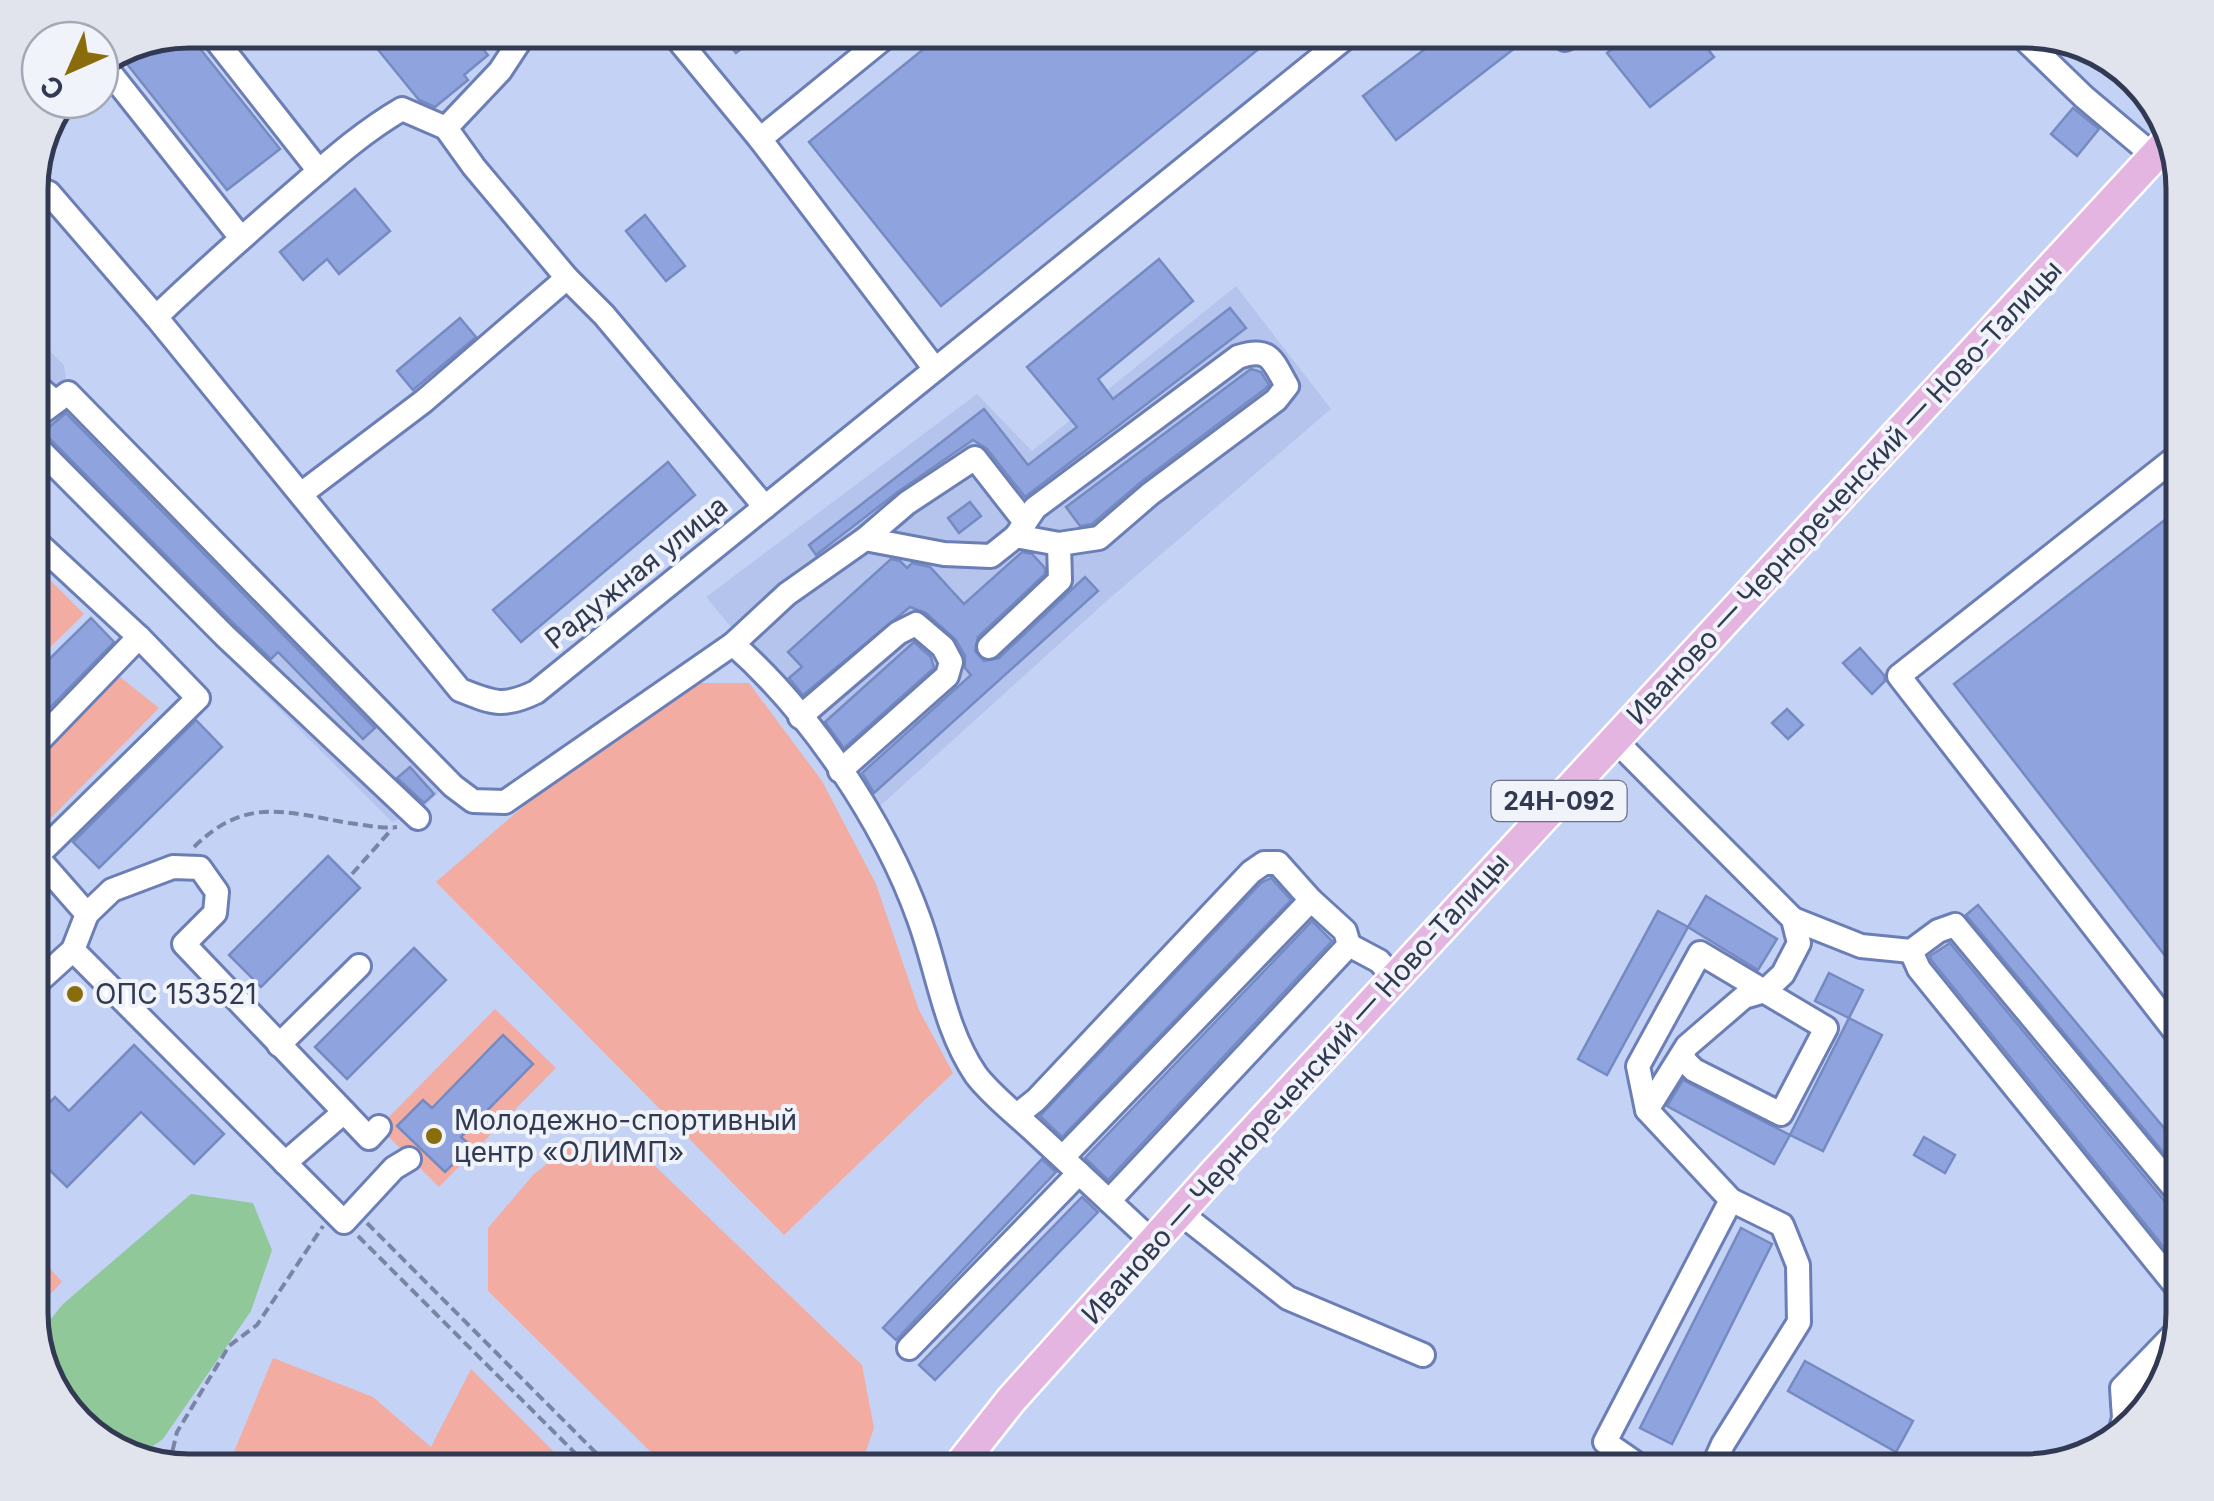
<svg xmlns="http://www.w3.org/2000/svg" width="2214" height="1501" viewBox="0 0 2214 1501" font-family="Inter,sans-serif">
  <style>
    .built { fill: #b5c4ed }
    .green { fill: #f3aca1 }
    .water { fill: #90c899 }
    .building { fill: #8fa4de; stroke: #768ac2; stroke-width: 2.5 }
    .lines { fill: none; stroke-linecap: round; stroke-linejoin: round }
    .minor-casing { stroke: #6b7eb6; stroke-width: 28 }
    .major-casing { stroke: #fff; stroke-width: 35 }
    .path { stroke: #7a85a3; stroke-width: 4; stroke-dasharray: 10 5; stroke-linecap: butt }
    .minor { stroke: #fff; stroke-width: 22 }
    .major { stroke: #e5b5e2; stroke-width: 30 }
    .poi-dot { fill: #896c0c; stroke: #f1f3fa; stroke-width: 4 }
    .labels { text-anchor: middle; stroke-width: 8; stroke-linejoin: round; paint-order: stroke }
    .shield { fill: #f1f3fa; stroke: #6b7284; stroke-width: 2.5 }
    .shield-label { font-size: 25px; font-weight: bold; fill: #313a52 }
    .street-label { font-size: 28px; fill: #313a52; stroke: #f1f3fa }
    .poi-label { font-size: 28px; fill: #313a52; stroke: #f1f3fa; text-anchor: start }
    .rim { fill: none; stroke: #313a52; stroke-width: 5 }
  </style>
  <rect width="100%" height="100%" fill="#c4d2f6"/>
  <g class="built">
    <polygon points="1236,286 1331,409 1110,598 880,806 706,597 977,394 1032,451"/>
    <polygon points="30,331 64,365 68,393 445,786 420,811 392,822 30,460"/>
  </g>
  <g class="green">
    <polygon points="30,560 84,614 30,667"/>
    <polygon points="115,673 159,708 44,825 30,812 30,760"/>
    <polygon points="692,683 749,683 822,781 876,884 919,1010 953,1073 784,1235 436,882 541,791"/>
    <polygon points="495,1009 556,1068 439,1187 379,1127"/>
    <polygon points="626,1138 862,1365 874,1428 859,1471 670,1471 488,1291 488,1228 533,1175 573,1143"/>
    <polygon points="30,1246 62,1282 40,1305 30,1307"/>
    <polygon points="273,1358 373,1397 431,1447 471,1369 573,1471 226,1471"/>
  </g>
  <polygon class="water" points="191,1194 253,1203 272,1250 251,1311 163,1439 139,1456 100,1444 51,1391 37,1336 63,1304"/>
  <g class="building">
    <polygon points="376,30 467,30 488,55 464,75 468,80 435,107 419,100 375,46 383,39"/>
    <polygon points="717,30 765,30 736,53"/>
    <polygon points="947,30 1282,30 941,306 809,142"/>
    <polygon points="1450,30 1516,30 1524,41 1396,140 1363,96"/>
    <polygon points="1636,30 1693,30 1714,57 1650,107 1607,53"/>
    <polygon points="186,31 280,149 227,190 127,64 150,46"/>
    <polygon points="2073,108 2099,129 2077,156 2051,134"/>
    <polygon points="355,189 390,231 339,274 327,259 303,280 280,252"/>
    <polygon points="645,215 685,266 666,281 626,231"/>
    <polygon points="1159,259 1193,301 1098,379 1113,399 1230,308 1246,328 1025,497 987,449 973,440 899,491 816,555 809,545 984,409 1028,465 1077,427 1027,367"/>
    <polygon points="460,318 476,337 413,390 397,371"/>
    <polygon points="1251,369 1261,372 1269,385 1265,389 1141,482 1092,524 1080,526 1066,507"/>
    <polygon points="66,413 375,728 363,739 278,652 271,659 235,625 43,432"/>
    <polygon points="668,462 695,495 521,642 493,610"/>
    <polygon points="970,502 981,516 959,533 948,518"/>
    <polygon points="2184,505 2184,980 1954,684"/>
    <polygon points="1022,552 1032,554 1045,568 1045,574 978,637 975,651 984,661 999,658 1085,577 1098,591 874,793 862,773 971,675 965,668 965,656 956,640 926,613 910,607 803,695 789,678 802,667 788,652 891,559 900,561 907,568 912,563 930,567 964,604"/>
    <polygon points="91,618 114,642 30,728 30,678"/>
    <polygon points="914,642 931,657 934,668 844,748 825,722"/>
    <polygon points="1860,648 1884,675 1885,681 1872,694 1843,663"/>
    <polygon points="1787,709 1803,725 1788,739 1772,723"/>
    <polygon points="196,720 222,747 99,868 73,842"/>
    <polygon points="410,767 434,794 424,803 397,778"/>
    <polygon points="328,856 360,888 261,987 229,955"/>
    <polygon points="1271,878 1291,900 1062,1137 1040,1116 1261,883"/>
    <polygon points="1706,896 1777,939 1758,970 1688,927"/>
    <polygon points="1978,905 2184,1152 2184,1177 1966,915"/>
    <polygon points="1658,911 1688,927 1607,1075 1578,1059"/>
    <polygon points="1312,921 1332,941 1108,1180 1085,1158"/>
    <polygon points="1950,943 2172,1210 2184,1215 2184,1272 1932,961 1930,956"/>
    <polygon points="414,948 446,980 347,1079 315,1047"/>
    <polygon points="1829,973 1863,990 1849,1018 1815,1001"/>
    <polygon points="1849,1018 1882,1035 1823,1151 1790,1135"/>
    <polygon points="503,1035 533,1064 461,1137 471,1146 445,1172 397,1126 423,1100 432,1108"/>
    <polygon points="134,1045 224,1134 194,1164 141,1112 67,1187 30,1151 30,1122 55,1097 69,1111"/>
    <polygon points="1683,1080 1790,1135 1774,1164 1667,1106"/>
    <polygon points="1924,1137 1955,1155 1945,1173 1914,1155"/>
    <polygon points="1042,1159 1056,1172 896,1340 883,1328"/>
    <polygon points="1082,1197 1098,1212 935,1380 919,1365"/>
    <polygon points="1741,1228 1772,1244 1672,1444 1640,1428"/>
    <polygon points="1805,1361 1913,1421 1896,1452 1788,1391"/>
  </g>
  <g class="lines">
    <g class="minor-casing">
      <g id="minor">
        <polyline points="208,30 319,171"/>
        <polyline points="670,30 760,139 935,369"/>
        <polyline points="1558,30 1565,39 1586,30"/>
        <polyline points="2015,30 2084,97 2154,156"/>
        <polyline points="104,65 241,238"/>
        <polyline points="446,128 500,71 527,30"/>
        <polyline points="760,139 894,30"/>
        <path d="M30,185L49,193L156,317L460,690C493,703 503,708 536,692L1355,30"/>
        <path d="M156,317C204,271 254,227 305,183C336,156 366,130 402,109L446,128L474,167L567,278"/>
        <polyline points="30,380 55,402"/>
        <path d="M30,421L68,393L453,786L473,801L505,802L733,644C810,712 884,821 919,919C938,971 944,1028 976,1075C992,1096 1017,1115 1036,1133C1075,1169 1114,1206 1153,1242"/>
        <polyline points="30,440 225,636 418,818"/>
        <polyline points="2184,451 1899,676 2184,1043"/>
        <polyline points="301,494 424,401 567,278 604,315 765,507"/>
        <polyline points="30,536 139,637"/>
        <path d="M1016,536L1035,508L1238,357C1270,346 1272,360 1287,386L1276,400L1150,494L1099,538L1059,544"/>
        <polyline points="865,539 907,503 975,458 1025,522"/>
        <polyline points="733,644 787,594 865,539 944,554 991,556 1016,536 1059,544 1060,580 989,647"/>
        <polyline points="800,717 898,633 916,624 943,647 951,662 947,676 840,771"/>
        <polyline points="1615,740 1793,919 1799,943 1783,974 1765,991 1744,997 1687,1046 1647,1110 1731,1200 1782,1225 1798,1265 1799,1322 1723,1444 1711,1471"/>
        <polyline points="30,750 139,637 198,698 37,856"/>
        <polyline points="30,849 87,914 73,950 30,989"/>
        <polyline points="87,914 112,890 173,867 200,868 217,892 215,913 184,944 369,1138 379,1127"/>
        <polyline points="1793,919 1861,946 1911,951 1938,931 1955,925 2184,1200"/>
        <polyline points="73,950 344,1222 394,1168 409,1159"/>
        <polyline points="1911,951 1919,969 2184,1296"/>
        <polyline points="279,1045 359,966"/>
        <polyline points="1647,1110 1638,1066 1700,953 1826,1028 1781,1114 1694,1070 1681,1057"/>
        <polyline points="1017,1115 1036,1100 1251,872 1264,863 1278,863 1311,900"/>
        <polyline points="1063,1157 1311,900 1345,931 1349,945"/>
        <polyline points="285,1163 344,1112"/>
        <polyline points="1109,1201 1349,945 1379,961 1395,979"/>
        <polyline points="1179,1212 1288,1298 1423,1355"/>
        <polyline points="909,1348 1079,1173"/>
        <polyline points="2123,1403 2155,1381 2161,1387"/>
        <polyline points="2119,1436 2124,1418 2122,1388 2179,1329"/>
        <polyline points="1647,1471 1605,1442 1731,1200"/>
      </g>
    </g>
    <g class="major-casing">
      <polyline id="major" points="955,1471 1011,1400 1212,1176 2171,138"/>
    </g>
    <g class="path">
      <path d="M194,847C246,796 285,812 349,823C365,825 382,829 397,827"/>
      <polyline points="352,874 392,829"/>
      <polyline points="367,1223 614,1471"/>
      <polyline points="358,1236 593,1471"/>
      <polyline points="169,1465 177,1432 229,1346 257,1325 323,1226"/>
    </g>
    <use href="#minor" class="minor"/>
    <use href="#major" class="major"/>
  </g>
  <g class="poi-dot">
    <circle cx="75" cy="994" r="10"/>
    <circle cx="434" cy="1136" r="10"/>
  </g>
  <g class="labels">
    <rect class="shield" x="1491.5" y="781" width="135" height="40" rx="8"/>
    <g class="shield-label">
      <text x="1559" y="810">24Н-092</text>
    </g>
    <g class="street-label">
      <text transform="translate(1844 492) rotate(-47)" y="10">Иваново — Чернореченский — Ново-Талицы</text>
      <text transform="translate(636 572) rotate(-39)" y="10">Радужная улица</text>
      <text transform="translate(1295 1088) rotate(-48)" y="10">Иваново — Чернореченский — Ново-Талицы</text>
    </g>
    <g class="poi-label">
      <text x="95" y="1004">ОПС 153521</text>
      <text x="454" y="1130">Молодежно-спортивный<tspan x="454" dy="32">центр «ОЛИМП»</tspan></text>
    </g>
  </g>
  <path d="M0 0H2214V1501H0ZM189 48H2025A141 141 0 0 1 2166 189V1313A141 141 0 0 1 2025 1454H189A141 141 0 0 1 48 1313V189A141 141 0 0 1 189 48Z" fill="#e2e4ed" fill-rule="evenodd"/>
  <path class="rim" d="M189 48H2025A141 141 0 0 1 2166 189V1313A141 141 0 0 1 2025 1454H189A141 141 0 0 1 48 1313V189A141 141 0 0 1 189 48Z"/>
  <g transform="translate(70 70) rotate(225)"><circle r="48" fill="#f1f3fa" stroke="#a4a9b7" stroke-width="2.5"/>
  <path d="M0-8L18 38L0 25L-18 38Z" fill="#896c0c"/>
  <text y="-15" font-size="28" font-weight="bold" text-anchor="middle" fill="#313a52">С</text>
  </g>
</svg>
